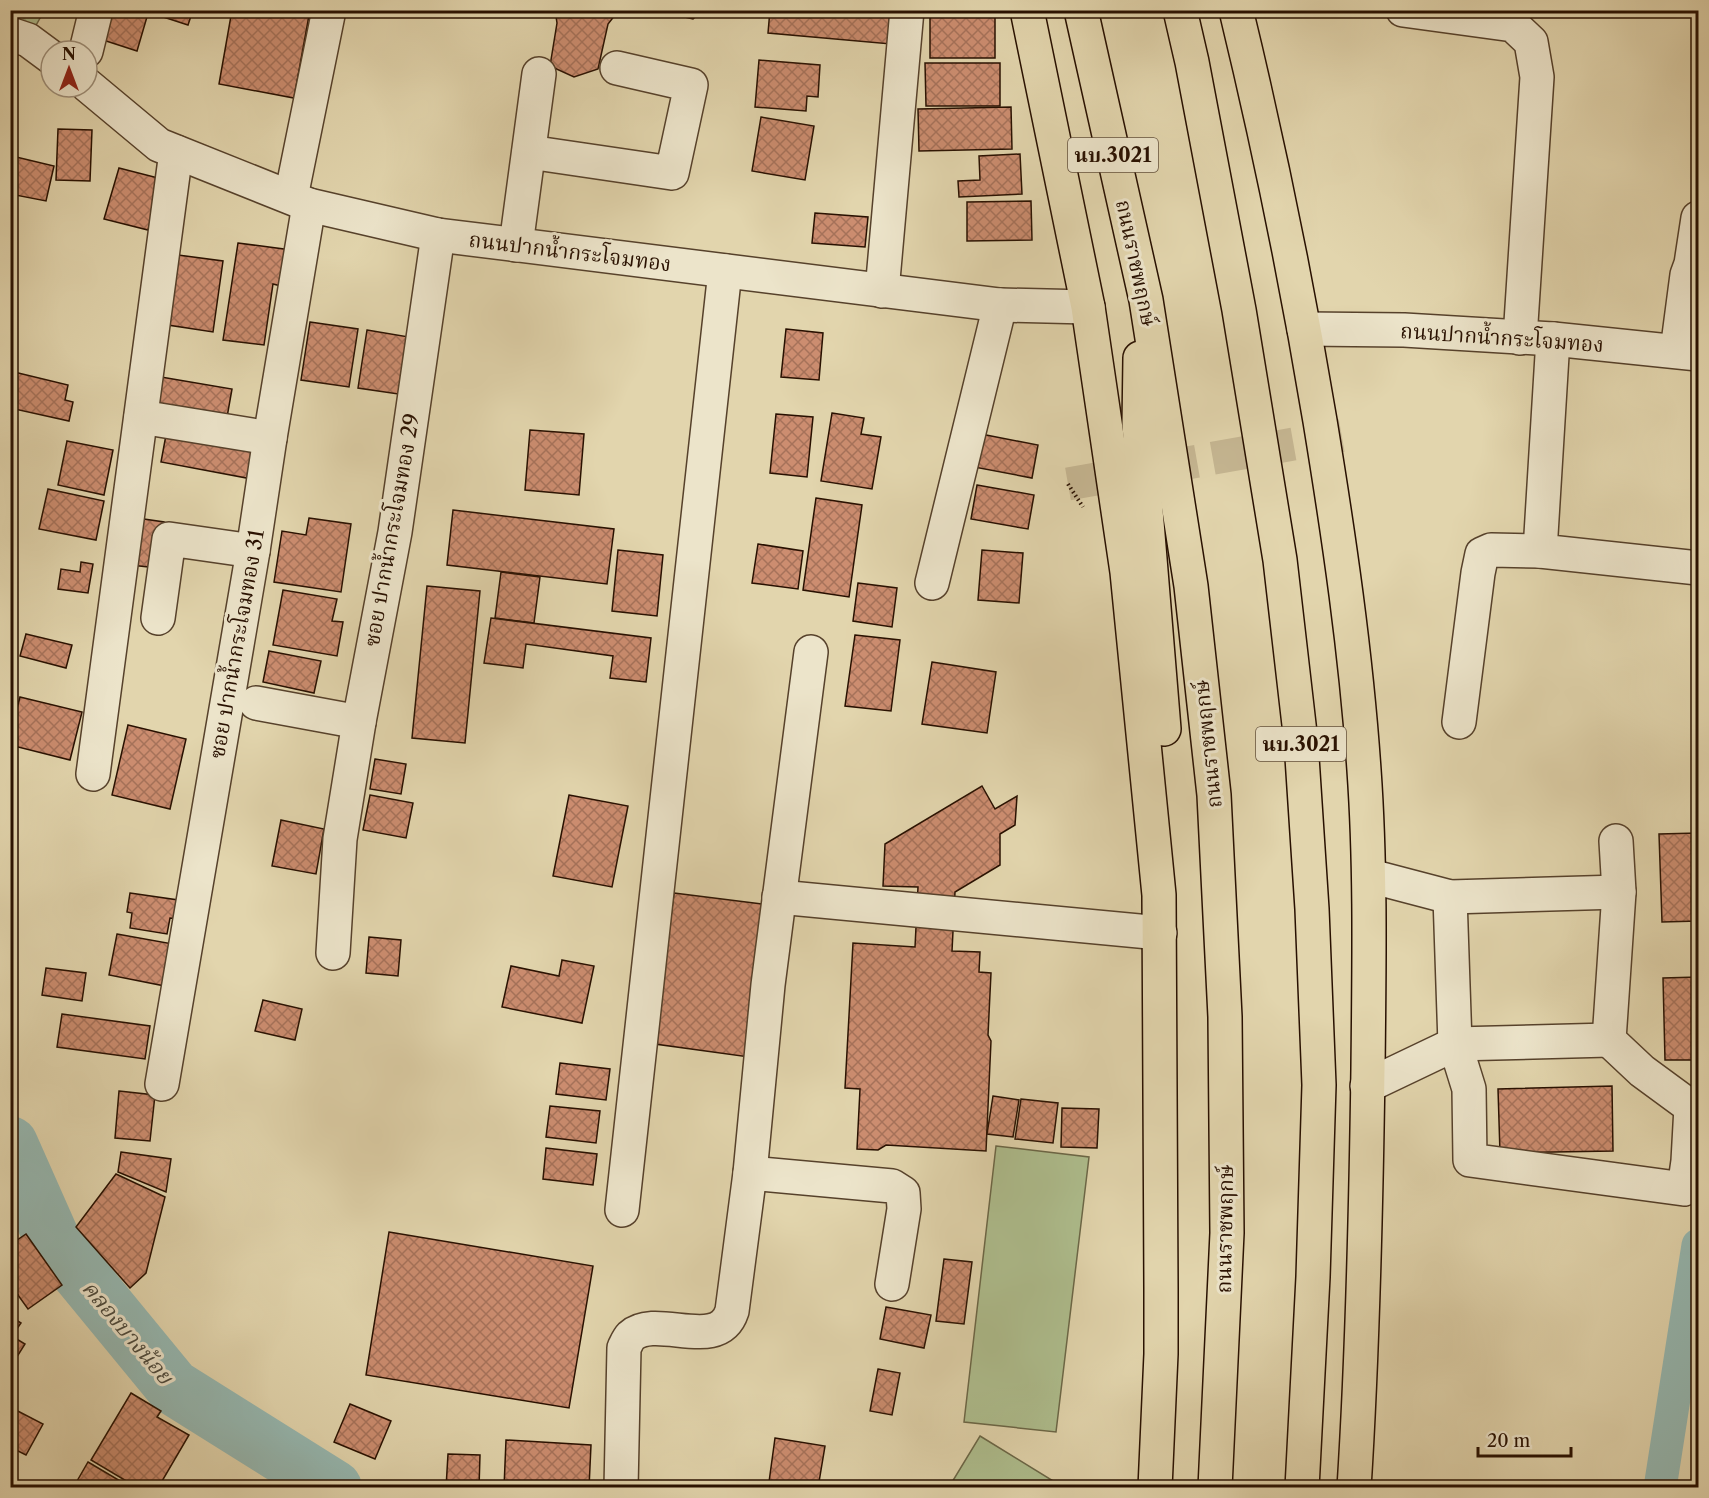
<svg xmlns="http://www.w3.org/2000/svg" width="1709" height="1498" viewBox="0 0 1709 1498" font-family="'Libre Caslon Text','Noto Serif Thai',serif">
  <style>
    .forest { fill: url(#forest-firs); stroke: #6b6747; stroke-width: 1.5 }
    .pitch { fill: #aebe8e; stroke: #6b6747; stroke-width: 1.5 }
    .lines { fill: none; stroke-linecap: round; stroke-linejoin: round }
    .canal { stroke: #96b8b1; stroke-width: 33 }
    .river { stroke: #96b8b1; stroke-width: 56 }
    .building { fill: url(#building-cross-hatch); stroke: #281000; stroke-width: 1.5 }
    .minor-tunnel { stroke: #c6b793; stroke-width: 33; stroke-dasharray: 33 16; stroke-linecap: butt }
    .minor-casing { stroke: #56412b; stroke-width: 36 }
    .major-casing { stroke: #281000; stroke-width: 36 }
    .path { stroke: #281000; stroke-width: 4; stroke-dasharray: 1.5 3; stroke-linecap: butt }
    .minor { stroke: #ece4ca; stroke-width: 33 }
    .major { stroke: #e2d5ad; stroke-width: 33 }
    .labels { text-anchor: middle; stroke-width: 6; stroke-linejoin: round; paint-order: stroke }
    .shield { fill: #ece4ca; stroke: #63503d; stroke-width: 1.5 }
    .shield-label { font-size: 20px; font-weight: bold; fill: #281000 }
    .street-label { font-size: 21px; fill: #281000; stroke: #ece4ca }
    .water-label { font-size: 22px; font-style: italic; fill: #4e4b3e; stroke: #ece4ca }
  </style>
  <defs>
    <pattern id="forest-firs" width="22" height="20" patternUnits="userSpaceOnUse" patternTransform="scale(1.5)"><rect width="22" height="20" fill="#aebe8e"/><path d="M5 1l3.5 6h-7zM16 11l3.5 6h-7z" fill="#96a279"/></pattern>
    <pattern id="building-cross-hatch" width="8" height="8" patternUnits="userSpaceOnUse" patternTransform="scale(1.5)"><rect width="8" height="8" fill="#cc8d70"/><path d="M0 0l8 8M0 8l8-8" fill="none" stroke="#a6725a"/></pattern>
  </defs>
  <rect width="100%" height="100%" fill="#e2d5ad"/>
  <filter id="stains"><feTurbulence type="fractalNoise" baseFrequency=".00333" numOctaves="4"/><feColorMatrix values="0 0 0 0 .2 0 0 0 0 .09 0 0 0 0 .02 0 0 0 .5 -.17"/></filter>
  <radialGradient id="worn" r=".72"><stop offset=".6" stop-color="#630" stop-opacity="0"/><stop offset="1" stop-color="#630" stop-opacity=".3"/></radialGradient>
  <polygon class="forest" points="10,11 44,11 35,27 11,16"/>
  <g class="pitch">
    <polygon points="996,1146 1089,1157 1056,1432 964,1422"/>
    <polygon points="980,1436 1063,1487 949,1487"/>
  </g>
  <g class="lines">
    <polyline class="canal" points="1660,1488 1698,1245"/>
    <polyline class="river" points="10,1144 53,1241 173,1387 334,1488"/>
  </g>
  <g class="building">
    <polygon points="110,10 149,10 137,51 100,39"/>
    <polygon points="152,10 193,10 188,25 151,13"/>
    <polygon points="232,10 310,10 294,98 219,84"/>
    <polygon points="555,10 619,10 608,24 598,69 574,77 550,66 557,23"/>
    <polygon points="654,10 703,10 693,19"/>
    <polygon points="770,10 894,10 891,44 768,33"/>
    <rect x="930" y="10" width="65" height="48"/>
    <polygon points="759,60 820,65 818,97 807,96 806,111 755,107"/>
    <polygon points="925,63 1000,63 1000,106 926,106"/>
    <polygon points="10,101 15,102 10,129"/>
    <polygon points="1011,107 1012,149 919,151 918,109"/>
    <polygon points="761,117 814,126 805,180 752,171"/>
    <polygon points="58,129 92,130 90,181 56,180"/>
    <polygon points="1020,154 1022,194 959,197 958,181 980,180 979,156"/>
    <polygon points="12,156 54,166 46,201 10,194"/>
    <polygon points="119,168 162,179 148,230 104,219"/>
    <polygon points="1031,201 1032,240 967,241 967,202"/>
    <polygon points="815,213 868,217 865,247 812,243"/>
    <polygon points="238,243 291,250 285,287 273,284 264,345 223,340"/>
    <polygon points="178,255 223,261 213,332 168,325"/>
    <polygon points="310,322 358,329 349,387 301,380"/>
    <polygon points="786,329 823,333 819,380 781,377"/>
    <polygon points="367,330 415,338 405,395 358,388"/>
    <polygon points="10,371 68,385 65,400 73,402 69,421 10,408"/>
    <polygon points="161,377 232,389 226,423 155,411"/>
    <polygon points="832,413 864,418 861,434 881,437 872,489 821,481"/>
    <polygon points="776,414 813,417 807,477 770,473"/>
    <polygon points="530,430 584,434 579,495 525,490"/>
    <polygon points="981,434 1038,445 1032,478 974,467"/>
    <polygon points="166,435 257,452 252,479 161,462"/>
    <polygon points="67,441 113,450 104,495 58,485"/>
    <polygon points="977,485 1034,495 1028,529 971,519"/>
    <polygon points="48,489 104,501 96,540 39,529"/>
    <polygon points="816,498 862,505 849,597 803,590"/>
    <polygon points="453,510 614,529 607,584 447,565"/>
    <polygon points="137,518 164,522 157,568 131,565"/>
    <polygon points="309,518 351,524 341,592 274,582 282,531 306,535"/>
    <polygon points="758,544 803,551 798,589 752,583"/>
    <polygon points="618,550 663,555 657,616 612,611"/>
    <polygon points="982,550 1023,553 1019,603 978,600"/>
    <polygon points="81,562 93,564 88,593 58,589 61,569 80,572"/>
    <polygon points="501,572 540,577 534,623 495,618"/>
    <polygon points="858,583 897,588 892,627 853,621"/>
    <polygon points="427,586 480,591 465,743 412,738"/>
    <polygon points="283,590 337,599 332,621 343,622 337,656 273,645"/>
    <polygon points="491,618 651,638 646,682 610,678 613,656 526,644 523,668 484,663"/>
    <polygon points="26,634 72,645 66,668 20,656"/>
    <polygon points="855,635 900,640 891,711 845,706"/>
    <polygon points="269,651 321,661 314,693 263,682"/>
    <polygon points="932,662 996,672 987,733 922,724"/>
    <polygon points="20,697 82,712 70,760 10,745 10,734"/>
    <polygon points="128,725 186,739 170,809 112,795"/>
    <polygon points="375,759 406,764 401,794 370,789"/>
    <polygon points="982,786 995,809 1017,796 1015,825 1000,834 1000,865 955,892 952,951 980,952 979,972 991,973 988,1035 991,1041 986,1151 886,1145 878,1150 857,1149 860,1089 845,1088 853,943 915,947 918,887 883,886 885,844"/>
    <polygon points="370,795 413,803 406,838 363,830"/>
    <polygon points="569,795 628,806 612,887 553,876"/>
    <polygon points="281,820 324,829 316,874 272,866"/>
    <polygon points="1698,833 1698,921 1662,922 1659,834"/>
    <polygon points="130,893 185,901 181,919 170,918 167,934 130,928 132,913 127,912"/>
    <polygon points="674,893 769,905 749,1057 655,1044"/>
    <polygon points="117,934 173,944 165,986 109,975"/>
    <polygon points="369,937 401,940 398,976 366,973"/>
    <polygon points="562,960 594,966 582,1023 502,1007 511,966 559,976"/>
    <polygon points="46,968 86,973 82,1001 42,995"/>
    <polygon points="1698,977 1698,1060 1665,1060 1663,978"/>
    <polygon points="263,1000 302,1009 295,1040 255,1031"/>
    <polygon points="62,1014 150,1026 145,1059 57,1047"/>
    <polygon points="560,1063 610,1069 606,1100 556,1094"/>
    <polygon points="1612,1086 1613,1151 1500,1153 1498,1089"/>
    <polygon points="119,1091 155,1095 150,1141 115,1138"/>
    <polygon points="993,1096 1019,1100 1013,1137 987,1134"/>
    <polygon points="1021,1099 1058,1103 1053,1143 1015,1139"/>
    <polygon points="550,1106 600,1111 596,1143 546,1137"/>
    <polygon points="1062,1108 1099,1109 1097,1148 1061,1147"/>
    <polygon points="546,1148 597,1154 593,1185 543,1179"/>
    <polygon points="121,1152 171,1159 166,1192 118,1172"/>
    <polygon points="116,1174 165,1197 146,1273 130,1288 76,1227"/>
    <polygon points="389,1232 593,1266 569,1408 366,1375"/>
    <polygon points="26,1234 62,1285 28,1309 10,1284 10,1245"/>
    <polygon points="944,1259 972,1262 964,1324 936,1321"/>
    <polygon points="10,1290 18,1295 10,1307"/>
    <polygon points="886,1307 931,1315 924,1348 880,1339"/>
    <polygon points="10,1316 21,1323 14,1333 10,1331"/>
    <polygon points="10,1335 25,1344 10,1368"/>
    <polygon points="878,1369 900,1373 892,1415 870,1411"/>
    <polygon points="131,1393 161,1411 157,1417 189,1435 158,1488 138,1488 91,1460"/>
    <polygon points="350,1404 391,1421 375,1459 334,1442"/>
    <polygon points="10,1407 43,1424 26,1455 10,1447"/>
    <polygon points="775,1438 825,1446 818,1488 769,1482"/>
    <polygon points="506,1440 591,1445 589,1488 504,1488"/>
    <polygon points="448,1454 480,1455 479,1488 446,1488"/>
    <polygon points="88,1462 132,1488 73,1488"/>
  </g>
  <g class="lines">
    <polyline class="minor-tunnel" points="1068,484 1356,433"/>
    <g class="minor-casing">
      <g id="minor">
        <polyline points="1403,10 1513,25 1531,42 1537,77 1520,338"/>
        <polyline points="10,34 28,40 51,57"/>
        <polyline points="86,51 96,10"/>
        <polyline points="87,85 159,145 309,205 438,235 1000,305 1088,307"/>
        <polyline points="529,152 672,173 691,85 617,68"/>
        <polyline points="291,197 329,10"/>
        <polyline points="516,245 539,74"/>
        <polyline points="882,291 907,10"/>
        <polyline points="1304,329 1404,330 1553,339 1698,354"/>
        <polyline points="1553,339 1540,551 1698,568"/>
        <polyline points="1677,351 1687,275 1691,264 1698,218"/>
        <polyline points="141,417 270,438"/>
        <polyline points="932,583 1000,305"/>
        <polyline points="158,618 169,539 253,551"/>
        <polyline points="256,703 359,722 395,532 438,235"/>
        <polyline points="1459,722 1478,573 1482,554 1491,550 1540,551"/>
        <polyline points="93,774 176,152"/>
        <polyline points="1370,876 1450,897 1619,892"/>
        <polyline points="779,897 1160,933"/>
        <polyline points="1450,897 1455,1044 1469,1089 1470,1160 1684,1189 1688,1161 1691,1107 1642,1071 1609,1040 1619,892 1616,841"/>
        <polyline points="333,953 340,839 359,722"/>
        <polyline points="162,1084 253,551 270,438 309,205"/>
        <polyline points="1367,1086 1455,1044 1609,1040"/>
        <polyline points="750,1173 892,1186 903,1193 904,1209 892,1284"/>
        <polyline points="622,1210 725,271"/>
        <path d="M621,1488L624,1348C626,1344 628,1339 631,1336C657,1313 718,1354 732,1311L750,1173L768,985L811,652"/>
      </g>
    </g>
    <g class="major-casing">
      <g id="major">
        <polyline points="1027,10 1088,307 1127,572 1159,895 1161,1289 1161,1354 1155,1488"/>
        <polyline points="1081,10 1146,300 1191,586 1214,795 1225,1017 1227,1233 1215,1488"/>
        <polyline points="1180,10 1192,62 1239,310 1280,560 1301,742 1312,909 1319,1085 1313,1277 1302,1488"/>
        <path d="M1236,10C1269,146 1297,283 1320,421C1339,537 1356,653 1364,770C1371,869 1369,969 1368,1069C1366,1208 1363,1348 1354,1488"/>
        <polyline points="1140,358 1139,425 1164,729"/>
      </g>
    </g>
    <polyline class="path" points="1068,484 1083,507"/>
    <use href="#minor" class="minor"/>
    <use href="#major" class="major"/>
  </g>
  <g class="labels">
    <g class="shield">
      <rect x="1068" y="138" width="90" height="34" rx="4.5"/>
      <rect x="1256" y="727" width="90" height="34" rx="4.5"/>
    </g>
    <g class="shield-label">
      <text x="1113" y="162">นบ.3021</text>
      <text x="1301" y="751">นบ.3021</text>
    </g>
    <g class="street-label">
      <text transform="translate(570 252) rotate(7)" y="7">ถนนปากน้ำกระโจมทอง</text>
      <text transform="translate(1136 263) rotate(78)" y="7">ถนนราชพฤกษ์</text>
      <text transform="translate(1502 338) rotate(4)" y="7">ถนนปากน้ำกระโจมทอง</text>
      <text transform="translate(392 530) rotate(-80)" y="7">ซอย ปากน้ำกระโจมทอง 29</text>
      <text transform="translate(237 644) rotate(-80)" y="7">ซอย ปากน้ำกระโจมทอง 31</text>
      <text transform="translate(1208 744) rotate(-96)" y="7">ถนนราชพฤกษ์</text>
      <text transform="translate(1225 1229) rotate(-89)" y="7">ถนนราชพฤกษ์</text>
    </g>
    <g class="water-label">
      <text transform="translate(128 1332) rotate(50)" y="8">คลองบางน้อย</text>
    </g>
  </g>
  <rect width="1709" height="1498" fill="none" stroke="#e2d5ad" stroke-width="36"/>
  <rect x="12" y="12" width="1685" height="1474" fill="none" stroke="#281000" stroke-width="3"/>
  <rect x="18" y="18" width="1673" height="1462" fill="none" stroke="#281000" stroke-width="1.5"/>
  <g transform="translate(69 69)"><circle r="28" fill="#ece4ca" stroke="#9e8f79" stroke-width="1.5"/>
  <path d="M0-4.5L10 22L0 15L-10 22Z" fill="#8f2418"/>
  <text y="-9" font-size="16" font-weight="bold" text-anchor="middle" fill="#281000">N</text>
  </g>
  <path d="M1478 1447v9h93v-9" fill="none" stroke="#281000" stroke-width="3"/>
  <text x="1487" y="1447" font-size="18" fill="#281000" stroke="#ece4ca" stroke-width="4.5" paint-order="stroke">20 m</text>
  <rect width="100%" height="100%" filter="url(#stains)"/>
  <rect width="100%" height="100%" fill="url(#worn)"/>
</svg>
